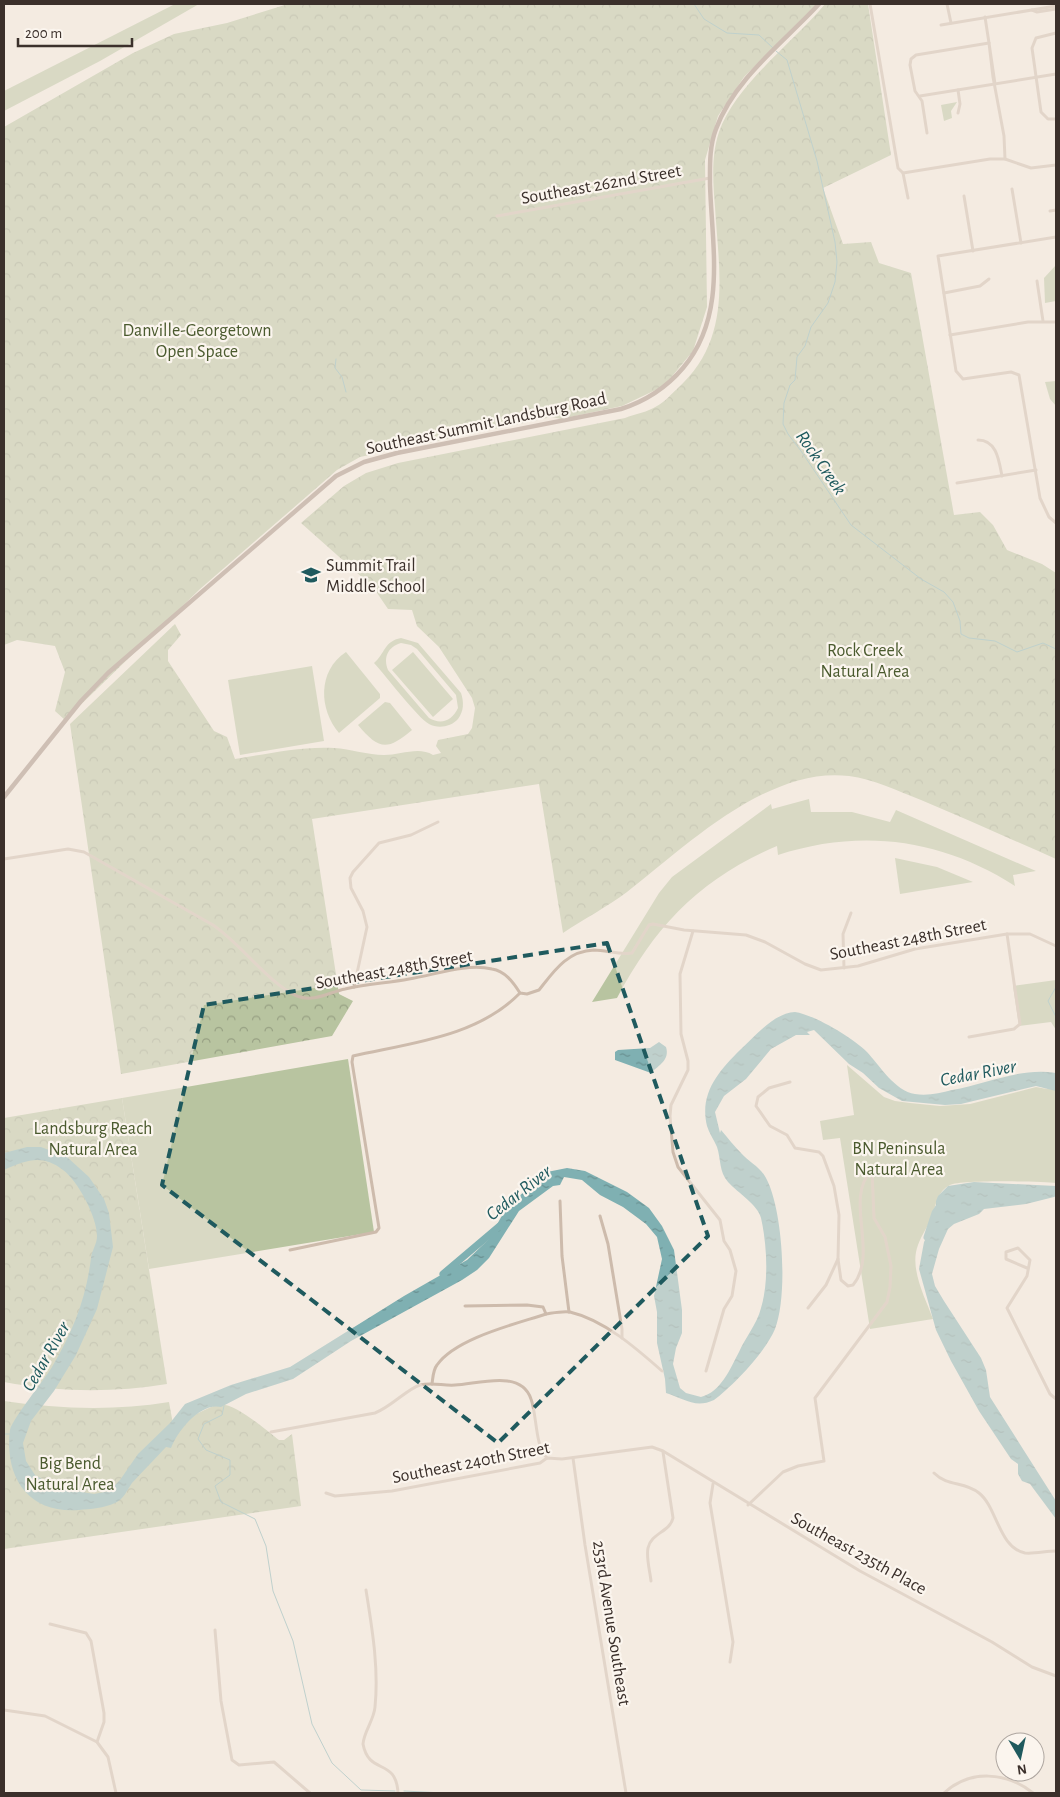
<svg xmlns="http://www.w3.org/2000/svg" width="1060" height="1797" viewBox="0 0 1060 1797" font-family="'Alegreya Sans',sans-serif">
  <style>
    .green { fill: #b8c4a0; fill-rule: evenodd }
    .forest { fill: url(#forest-crowns) }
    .water { fill: url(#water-ripples) }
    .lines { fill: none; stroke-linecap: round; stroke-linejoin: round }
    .stream { stroke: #7fb0b2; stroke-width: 1 }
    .river { stroke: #7fb0b2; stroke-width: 7 }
    .street { stroke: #cdbbac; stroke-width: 3 }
    .secondary { stroke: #a18a7d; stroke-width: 4.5 }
    .marked { fill: none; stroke: #1f5a5e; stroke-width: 4; stroke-dasharray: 10 6; stroke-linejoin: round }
    .labels { text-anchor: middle; stroke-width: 4.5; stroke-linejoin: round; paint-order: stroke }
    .street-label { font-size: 18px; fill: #3b302b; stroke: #fbf5ee }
    .park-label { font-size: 18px; fill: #4a5a2e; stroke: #fbf5ee }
    .poi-label { font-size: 18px; fill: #3b302b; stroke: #fbf5ee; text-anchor: start }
    .water-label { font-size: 19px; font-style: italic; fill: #1f5a5e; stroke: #fbf5ee }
  </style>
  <defs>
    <pattern id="forest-crowns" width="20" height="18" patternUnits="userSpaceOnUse" patternTransform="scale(1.25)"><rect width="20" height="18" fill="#b8c4a0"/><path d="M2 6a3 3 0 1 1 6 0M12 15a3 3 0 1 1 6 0" fill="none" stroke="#97a083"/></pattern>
    <pattern id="water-ripples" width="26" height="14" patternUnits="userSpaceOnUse" patternTransform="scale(1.25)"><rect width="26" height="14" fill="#7fb0b2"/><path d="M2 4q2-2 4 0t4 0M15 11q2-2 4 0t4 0" fill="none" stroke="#699091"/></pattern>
  </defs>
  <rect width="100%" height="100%" fill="#f4ebe1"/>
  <g class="green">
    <polygon points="175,4 199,4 100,61 4,111 4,91"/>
    <polygon points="957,102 951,111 952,118 944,121 941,105"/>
    <polygon points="1056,265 1056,301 1045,303 1044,278"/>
    <polygon points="1056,381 1056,406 1050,399 1045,382"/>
    <path d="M401,638L418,643L461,693C464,702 464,711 458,719C451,727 438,729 429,724C417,717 386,676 374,663C385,654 384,641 401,638ZM401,643L411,645L417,649L456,695L458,708C452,721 441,725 429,718L388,670C383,657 388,647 401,643Z"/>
    <path d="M346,652L380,694V698L339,733C319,710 317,671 346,652Z"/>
    <polygon points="413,652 453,699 433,717 392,670"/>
    <polygon points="312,666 324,741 240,755 228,680"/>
    <path d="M385,702L390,703L412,730C387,751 379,750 358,725Z"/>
    <path d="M809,799L811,812H852L890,822L896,810L1036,871L1013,875L1015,886C942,839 861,828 778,855L777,846C700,879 656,925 617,998L592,1002L659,893L672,877L771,804L772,809Z"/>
    <polygon points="895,858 937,867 973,882 900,894"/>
    <polygon points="1056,980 1056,1030 1051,1022 1019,1026 1013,986"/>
    <polygon points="348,1059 374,1232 149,1269 122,1098"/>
    <path d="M847,1065L884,1097L895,1101L910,1103L940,1106L970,1104L1036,1087L1047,1089L1056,1077V1183C1041,1181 960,1180 950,1185C938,1191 936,1203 933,1214C929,1225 922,1234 918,1245C909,1268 925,1297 933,1319L870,1329L840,1138L823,1140L820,1121L854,1115Z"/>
  </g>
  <g class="forest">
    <polygon points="288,4 817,4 744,77 718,116 705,160 707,307 693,351 664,386 622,406 561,419 552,417 360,457 337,470 200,589 65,720 55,711 65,672 55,646 17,640 4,645 4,127 133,53 174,34 227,23"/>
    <path d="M825,4H868L891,155L823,188L843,244L871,242L879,263L911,273L954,515L980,512L993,525L1007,550L1042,564L1056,573V859C1011,839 966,819 921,800C898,791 873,779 849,776C768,766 686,846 627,892C607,907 584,919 563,933L539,784L312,819L339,994L353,1001L332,1036L121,1074L70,724L175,624L181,635L168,650V661L214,731L227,737L235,759C267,754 302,746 334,748C351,749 368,755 384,755C400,755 419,746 433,755L441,753L436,746L438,740L468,734L472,728L475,708L472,698L439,647L417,626L412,610L388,609L373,587L301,523L344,486L366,473L398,463L625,418C635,414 648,412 657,406C665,402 671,394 677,389C733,339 719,274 715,207C713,182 711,156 719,132C735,85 794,42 825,4Z"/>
    <path d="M122,1098L167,1384C112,1393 58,1392 4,1382V1118Z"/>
    <path d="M4,1401C59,1409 114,1411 169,1402L173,1424C188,1419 201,1411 216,1405C232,1399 265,1430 279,1440H284L292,1434L301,1506L4,1549Z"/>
  </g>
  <g class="water">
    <path d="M795,1012C815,1015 853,1038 867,1052C880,1066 895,1091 915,1094C928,1096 940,1093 952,1090C987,1084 1021,1067 1056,1073V1091L1036,1086L961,1104L945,1105L902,1101L879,1088L863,1073L849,1064L814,1030L807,1032L810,1035H796L771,1049L746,1079L724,1096L715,1112L720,1133L721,1130C728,1138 734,1146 741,1153C750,1163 761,1167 767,1180C783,1212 788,1296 775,1329C766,1351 733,1386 714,1400C695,1409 683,1398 666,1393L665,1379L657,1343V1312L654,1296L662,1259L657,1237L646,1224L623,1207L600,1195L582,1180L564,1177L560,1185L553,1186L519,1211L489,1258L477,1270L462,1280L351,1341L293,1379L246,1394L221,1407C201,1402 178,1430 171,1448L166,1447C155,1459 143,1471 132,1483C127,1490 124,1499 115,1503C104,1508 91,1509 79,1510C29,1514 4,1478 10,1430C12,1419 45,1379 52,1367C73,1331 86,1299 91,1258C92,1250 97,1244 97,1236C97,1217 78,1181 63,1170C42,1154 27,1160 4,1170V1153L27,1147H41L67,1157L89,1177L104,1199L109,1213L113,1247L97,1309L76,1355L54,1391L31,1421L23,1443L26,1461L35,1475L58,1488L94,1494L109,1491L120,1480L138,1454L170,1423L185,1404L231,1385L290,1367L404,1296L467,1260L489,1239L505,1210L518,1197L547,1172L567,1168L585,1171L627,1192L649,1208L662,1226L674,1250L682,1310V1333L676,1348L673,1364L680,1388L686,1393L701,1397C721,1392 730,1369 739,1352C745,1338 757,1324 761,1308C769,1281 767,1245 761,1218C758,1205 738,1193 728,1182C719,1172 721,1159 717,1147C714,1140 709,1133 707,1126C699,1093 719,1071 740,1050C755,1036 774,1013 795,1012Z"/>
    <path d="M659,1042L666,1047C670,1060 659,1065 651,1073L615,1060V1052L618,1050L650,1048Z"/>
    <polygon points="974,1182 1056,1186 1056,1196 1054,1197 1026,1204 984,1209 979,1214 954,1224 948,1229 939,1249 932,1274 935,1286 944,1301 981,1358 986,1370 990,1397 1056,1501 1056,1519 1030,1484 1022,1481 1018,1474 1018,1464 1011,1459 979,1411 951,1361 936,1330 919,1269 924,1242 936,1218 936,1201 938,1196 948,1186"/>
  </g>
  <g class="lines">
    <g class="stream">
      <polyline points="694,4 704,19 727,33 759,35 773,48"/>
      <polyline points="776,51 787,60 817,161 835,242 837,262 835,282 828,303 811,327 805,346 797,357 795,380 790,385 784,403 783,424 788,434 801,451 851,525 921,579 944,592 953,602 960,621 961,634 969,638 995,641 1017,652 1043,643 1056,649"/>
      <polyline points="336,359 335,368 342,377 346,392"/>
      <polyline points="1056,987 1048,1001 1056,1017"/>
      <polyline points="224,1406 222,1415 204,1424 198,1439 206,1450 230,1460 230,1475 215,1486 221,1502 255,1519 266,1546 273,1591 293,1641 312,1724 332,1763 361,1790 395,1791"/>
      <polyline points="4,1434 10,1434"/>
      <polyline points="404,1791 443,1793"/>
    </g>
    <g class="river">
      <polyline points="927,1237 935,1213 941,1204"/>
      <polyline points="443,1274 502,1224"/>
    </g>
    <g class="street">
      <polyline points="870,4 898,168 903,173 908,198"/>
      <polyline points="947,4 951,23"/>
      <polyline points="1032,10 1037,12 1056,9"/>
      <polyline points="941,25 1056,6"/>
      <polyline points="1056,33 1036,38 1032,48 1041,112 1048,119 1056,119"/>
      <polyline points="995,84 989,43 993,77 1004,136 1005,159"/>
      <polyline points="958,90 960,104 958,113"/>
      <polyline points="920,96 1056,74"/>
      <polyline points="927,133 922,101 915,91 910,65 911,59 916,55 989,43 985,17"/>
      <polyline points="903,173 990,159 1005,159 1031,168 1056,165"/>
      <polyline points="1012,189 1021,243"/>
      <polyline points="964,196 973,251"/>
      <polyline points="1050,211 1056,210"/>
      <polyline points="497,216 710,178"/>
      <polyline points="1056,237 938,256 956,371 963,379 1011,372 1019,375 1040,498 1049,517 1056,523"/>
      <polyline points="1037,281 1043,321"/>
      <polyline points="944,293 980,286 989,279"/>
      <polyline points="950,335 1028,322 1056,322"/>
      <path d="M978,440C997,440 999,461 1002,476"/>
      <polyline points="957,483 1036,470"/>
      <path d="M4,859L68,849L84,852L213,925C240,943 269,984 297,996C313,1003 330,992 345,989C366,984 388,983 409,979C435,975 466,963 492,969C505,971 513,982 520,993L527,994L539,990C554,971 567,951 594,950C607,950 618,955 632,953L649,925L653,924L684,930L746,935L765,942L805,964L821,970L858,966L915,949L1007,934H1030L1056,946"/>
      <polyline points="693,931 680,974 681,1034 688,1061 688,1070 671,1105 670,1116 673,1152 678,1167 720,1220 724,1241 730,1250 736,1271 732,1296 724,1309 706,1371"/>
      <polyline points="844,968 843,934 851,913"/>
      <polyline points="354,987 367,927 363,911 351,888 350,878 353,872 379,843 411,835 438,822"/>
      <polyline points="969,1037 1014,1029 1020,1024 1007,934"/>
      <polyline points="790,1082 769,1088 758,1097 756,1106 770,1126 787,1135 795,1148 819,1152 823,1156 834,1186 839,1215 838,1259 826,1285 808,1308"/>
      <polyline points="560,1201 562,1256 569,1312"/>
      <polyline points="600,1216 608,1244 622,1329 622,1338"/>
      <path d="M290,1250L376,1232L379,1228L352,1062L353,1056C411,1043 477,1037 520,993"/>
      <path d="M838,1259L841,1280L848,1286L853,1285C879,1254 844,1199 871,1171"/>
      <polyline points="1027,1268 1006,1259 1006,1252 1018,1248 1030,1260 1027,1276 1007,1308 1050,1394 1056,1399"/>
      <path d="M465,1306L527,1305L543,1307L546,1314C553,1313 562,1311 570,1312C604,1320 636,1348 662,1371"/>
      <path d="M432,1384C433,1377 433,1370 437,1365C456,1338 516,1324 546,1314"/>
      <path d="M271,1432L375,1413C391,1407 407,1389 420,1385C432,1382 444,1386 455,1385C478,1384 521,1369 531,1399C537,1415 535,1447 547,1458"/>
      <polyline points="573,1458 585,1545 626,1793"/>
      <path d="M934,1473C948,1487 964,1481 979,1493C997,1507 999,1548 1025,1553C1035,1554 1046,1551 1056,1551"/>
      <polyline points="713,1484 710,1503 733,1642 730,1662"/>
      <polyline points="326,1493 335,1496 392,1491 540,1463 547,1458 562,1459 652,1447 663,1451 860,1571 992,1642 1032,1667 1056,1676"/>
      <polyline points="748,1505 783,1472 798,1466 824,1461 815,1398 887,1302 890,1287 891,1266 885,1237 874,1218 872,1170"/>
      <path d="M651,1581C650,1571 646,1558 648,1548C651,1533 670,1532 673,1518L663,1452"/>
      <path d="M366,1590C372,1628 379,1668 375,1707C374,1720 364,1731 363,1744C369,1776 396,1757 398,1793"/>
      <polyline points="50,1624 86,1633 91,1641 104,1713 104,1722 97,1742"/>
      <polyline points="215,1630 221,1701 232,1760 239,1765 274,1762 310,1793"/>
      <polyline points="4,1710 45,1716 97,1742 108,1757 116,1793"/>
      <path d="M944,1793C970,1769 1007,1772 1033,1793"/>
    </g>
    <path class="secondary" d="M4,797L81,701L108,673L336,476L364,462L397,453L621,409C646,401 666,388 683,368C727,316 712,247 710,185C710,167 709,147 716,129C734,79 784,42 819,4"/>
  </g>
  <path d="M0 0H1060V1797H0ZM607,943L708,1236L498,1443L162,1185L204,1005Z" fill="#f4ebe1" fill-opacity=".55" fill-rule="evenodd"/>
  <path class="marked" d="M607,943L708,1236L498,1443L162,1185L204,1005Z"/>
  <defs>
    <g id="school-bare" transform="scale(1.5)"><path d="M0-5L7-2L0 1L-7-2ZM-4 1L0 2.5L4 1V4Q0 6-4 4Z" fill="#1f5a5e" stroke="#fbf5ee" stroke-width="2.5" paint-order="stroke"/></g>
  </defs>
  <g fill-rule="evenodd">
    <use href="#school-bare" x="311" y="575"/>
  </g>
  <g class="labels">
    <g class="street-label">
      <text transform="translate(601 184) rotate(-10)" y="6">Southeast 262nd Street</text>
      <text transform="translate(486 423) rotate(-12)" y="6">Southeast Summit Landsburg Road</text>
      <text transform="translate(908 939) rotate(-11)" y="6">Southeast 248th Street</text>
      <text transform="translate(394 969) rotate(-10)" y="6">Southeast 248th Street</text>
      <text transform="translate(471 1462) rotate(-11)" y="6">Southeast 240th Street</text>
      <text transform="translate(859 1553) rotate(29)" y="6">Southeast 235th Place</text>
      <text transform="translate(612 1623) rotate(81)" y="6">253rd Avenue Southeast</text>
    </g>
    <g class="park-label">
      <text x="197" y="336">Danville-Georgetown<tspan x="197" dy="21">Open Space</tspan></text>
      <text x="865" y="656">Rock Creek<tspan x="865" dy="21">Natural Area</tspan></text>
      <text x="93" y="1134">Landsburg Reach<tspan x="93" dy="21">Natural Area</tspan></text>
      <text x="899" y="1154">BN Peninsula<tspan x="899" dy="21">Natural Area</tspan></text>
      <text x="70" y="1469">Big Bend<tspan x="70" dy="21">Natural Area</tspan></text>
    </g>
    <g class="poi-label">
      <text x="326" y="571">Summit Trail<tspan x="326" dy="21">Middle School</tspan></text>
    </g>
    <g class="water-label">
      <text transform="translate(822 462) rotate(55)" y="7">Rock Creek</text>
      <text transform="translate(978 1072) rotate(-11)" y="7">Cedar River</text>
      <text transform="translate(518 1192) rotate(-38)" y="7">Cedar River</text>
      <text transform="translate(45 1356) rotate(-60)" y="7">Cedar River</text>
    </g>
  </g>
  <rect width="1060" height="1797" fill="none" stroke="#3b302b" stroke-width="10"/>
  <g transform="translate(1020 1757) rotate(171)"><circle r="24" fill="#fbf5ee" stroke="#aea6a0"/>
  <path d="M0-4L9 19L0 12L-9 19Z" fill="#1f5a5e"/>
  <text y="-8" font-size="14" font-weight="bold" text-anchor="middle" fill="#3b302b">N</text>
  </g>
  <path d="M18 38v8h114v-8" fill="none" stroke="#3b302b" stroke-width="2.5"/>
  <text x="25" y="38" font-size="15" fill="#3b302b" stroke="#fbf5ee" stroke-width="4" paint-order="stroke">200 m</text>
</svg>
